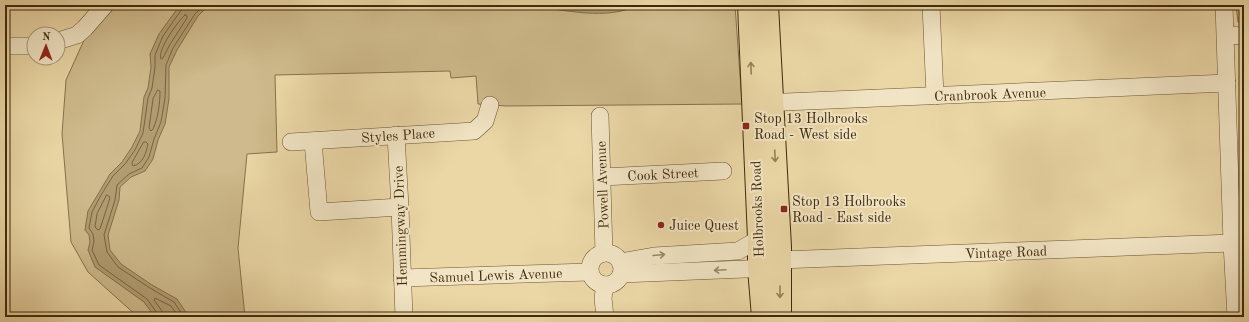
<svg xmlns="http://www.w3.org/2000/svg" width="1249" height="322" viewBox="0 0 1249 322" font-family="'Old Standard TT',serif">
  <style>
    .green { fill: #ceba8c; stroke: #86724c }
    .water { fill: #b19c71; stroke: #836e48 }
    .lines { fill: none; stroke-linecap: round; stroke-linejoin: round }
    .shore { stroke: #78633e; stroke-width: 1 }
    .minor-casing { stroke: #6a5532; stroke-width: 18 }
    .major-casing { stroke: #3f2a0b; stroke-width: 24 }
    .minor { stroke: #f2e5c5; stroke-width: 17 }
    .major { stroke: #ebd7a6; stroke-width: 22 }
    .oneway { stroke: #958058 }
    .oneway2 { stroke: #988868 }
    .poi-dot { fill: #8f2418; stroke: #f2e5c5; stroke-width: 1.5 }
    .labels { text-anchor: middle; stroke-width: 4; stroke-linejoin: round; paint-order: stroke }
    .street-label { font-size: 14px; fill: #3f2a0b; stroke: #f2e5c5 }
    .poi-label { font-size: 14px; fill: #3f2a0b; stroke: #f2e5c5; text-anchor: start }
  </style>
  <rect width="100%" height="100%" fill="#ebd7a6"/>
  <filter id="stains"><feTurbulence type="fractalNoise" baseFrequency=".005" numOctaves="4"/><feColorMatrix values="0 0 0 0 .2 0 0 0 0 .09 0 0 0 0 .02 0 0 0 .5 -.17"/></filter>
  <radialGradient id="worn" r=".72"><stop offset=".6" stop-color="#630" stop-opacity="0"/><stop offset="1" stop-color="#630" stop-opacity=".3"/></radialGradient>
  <g class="green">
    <polygon points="117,5 735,5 742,104 506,106 478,104 476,76 451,78 450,71 275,75 277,152 247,154 238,248 245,317 138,317 88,272 71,242 62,134 66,80 85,38"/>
    <polygon points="1236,5 1244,5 1244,23 1238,22"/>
  </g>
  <g class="water">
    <polygon points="180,5 209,5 198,16 177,50 169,67 169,99 165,124 158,140 153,159 145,171 131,177 120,187 119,200 108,235 110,250 121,264 152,285 177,299 189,317 155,317 144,302 95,267 88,250 90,242 89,235 85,230 88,211 110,174 122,162 132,147 140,131 144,97 148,88 151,67 150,54 159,34"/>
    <path d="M532,5H636C612,21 559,10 532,5Z"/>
  </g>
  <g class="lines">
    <g class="shore">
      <polyline points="557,5 606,9 626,5"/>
      <path d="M185,15L187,16V18L169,46L163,58L161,59C157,50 178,21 185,15Z"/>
      <path d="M158,90L160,91C160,104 158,118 153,129L151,131L149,128L153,99Z"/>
      <path d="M144,142H146L148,144C146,153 143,164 133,166L132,163Z"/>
      <polygon points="107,195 109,196 110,198 100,229 98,230 95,227 97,214"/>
      <polyline points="158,317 157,313 147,299 99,265 92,250 94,242 93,234 89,228 92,212 101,195 113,176 125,164 135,150 143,133 148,98 152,88 155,67 155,55 163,36 182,9 183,5"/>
      <polyline points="163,317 162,311 154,300 155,298 171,306 179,317"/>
      <polyline points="184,317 174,302 150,288 118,267 107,252 104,235 115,200 117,185 129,174 142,168 149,157 154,139 161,122 165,98 166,65 173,48 195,14 204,5"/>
    </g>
    <g class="minor-casing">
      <g id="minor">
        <polyline points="931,5 935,96"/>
        <polyline points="1224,5 1232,243 1236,317"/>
        <polyline points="1226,35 1244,36"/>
        <polyline points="58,41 77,35 85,28 105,5"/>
        <polyline points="5,46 34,46"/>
        <polyline points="761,103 1227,83"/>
        <polyline points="600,116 604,253"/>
        <polyline points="396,135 400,207 404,317"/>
        <polyline points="313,141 319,212 400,207"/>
        <polyline points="291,142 474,131 485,121 490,105"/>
        <polyline points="602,177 723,171"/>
        <circle cx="606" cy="269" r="16"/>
        <polyline points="780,260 1232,243"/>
        <polyline points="620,262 654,256 738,251 759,239"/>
        <polyline points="621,274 771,268"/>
        <polyline points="402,278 589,272"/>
        <polyline points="605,317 603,298 605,285"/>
      </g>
    </g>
    <g class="major-casing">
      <g id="major">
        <polyline points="749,5 759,239 759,268 763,317"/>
        <polyline points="767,5 780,247 780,317"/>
      </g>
    </g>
    <use href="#minor" class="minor"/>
    <use href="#major" class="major"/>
  </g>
  <defs><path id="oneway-shaft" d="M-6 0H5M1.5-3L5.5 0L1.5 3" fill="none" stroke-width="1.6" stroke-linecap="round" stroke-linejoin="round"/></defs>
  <g class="oneway">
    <use href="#oneway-shaft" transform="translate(751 68) rotate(-92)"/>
    <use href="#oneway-shaft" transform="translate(775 156) rotate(87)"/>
    <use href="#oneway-shaft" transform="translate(780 292) rotate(90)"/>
  </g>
  <g class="oneway2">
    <use href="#oneway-shaft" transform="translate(659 255) rotate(-5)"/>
    <use href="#oneway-shaft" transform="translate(720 270) rotate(177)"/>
  </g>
  <g class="poi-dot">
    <rect x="742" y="122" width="8" height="8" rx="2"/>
    <rect x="780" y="205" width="8" height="8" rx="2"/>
    <circle cx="661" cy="225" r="4"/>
  </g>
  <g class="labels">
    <g class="street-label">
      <text transform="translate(990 94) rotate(-2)" y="5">Cranbrook Avenue</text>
      <text transform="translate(398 135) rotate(-4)" y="5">Styles Place</text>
      <text transform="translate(663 174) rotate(-3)" y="5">Cook Street</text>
      <text transform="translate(602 185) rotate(-92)" y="5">Powell Avenue</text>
      <text transform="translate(757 209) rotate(-92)" y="5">Holbrooks Road</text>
      <text transform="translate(400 226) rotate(-92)" y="5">Hemmingway Drive</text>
      <text transform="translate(1006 252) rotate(-2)" y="5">Vintage Road</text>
      <text transform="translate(496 275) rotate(-2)" y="5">Samuel Lewis Avenue</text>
    </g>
    <g class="poi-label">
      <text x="754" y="123">Stop 13 Holbrooks<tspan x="754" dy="16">Road - West side</tspan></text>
      <text x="792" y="206">Stop 13 Holbrooks<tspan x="792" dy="16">Road - East side</tspan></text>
      <text x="669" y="230">Juice Quest</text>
    </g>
  </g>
  <rect width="1249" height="322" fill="none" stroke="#ebd7a6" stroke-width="20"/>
  <rect x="6" y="6" width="1237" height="310" fill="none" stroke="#3f2a0b" stroke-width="2"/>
  <rect x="10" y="10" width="1229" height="302" fill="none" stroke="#3f2a0b"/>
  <g transform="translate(46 46) rotate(1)"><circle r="19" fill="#f2e5c5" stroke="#aa9a7b"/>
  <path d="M0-3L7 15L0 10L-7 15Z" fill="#8f2418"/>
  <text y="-6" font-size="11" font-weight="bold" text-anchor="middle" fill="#3f2a0b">N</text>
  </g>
  <rect width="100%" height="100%" filter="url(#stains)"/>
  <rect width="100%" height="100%" fill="url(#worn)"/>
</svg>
